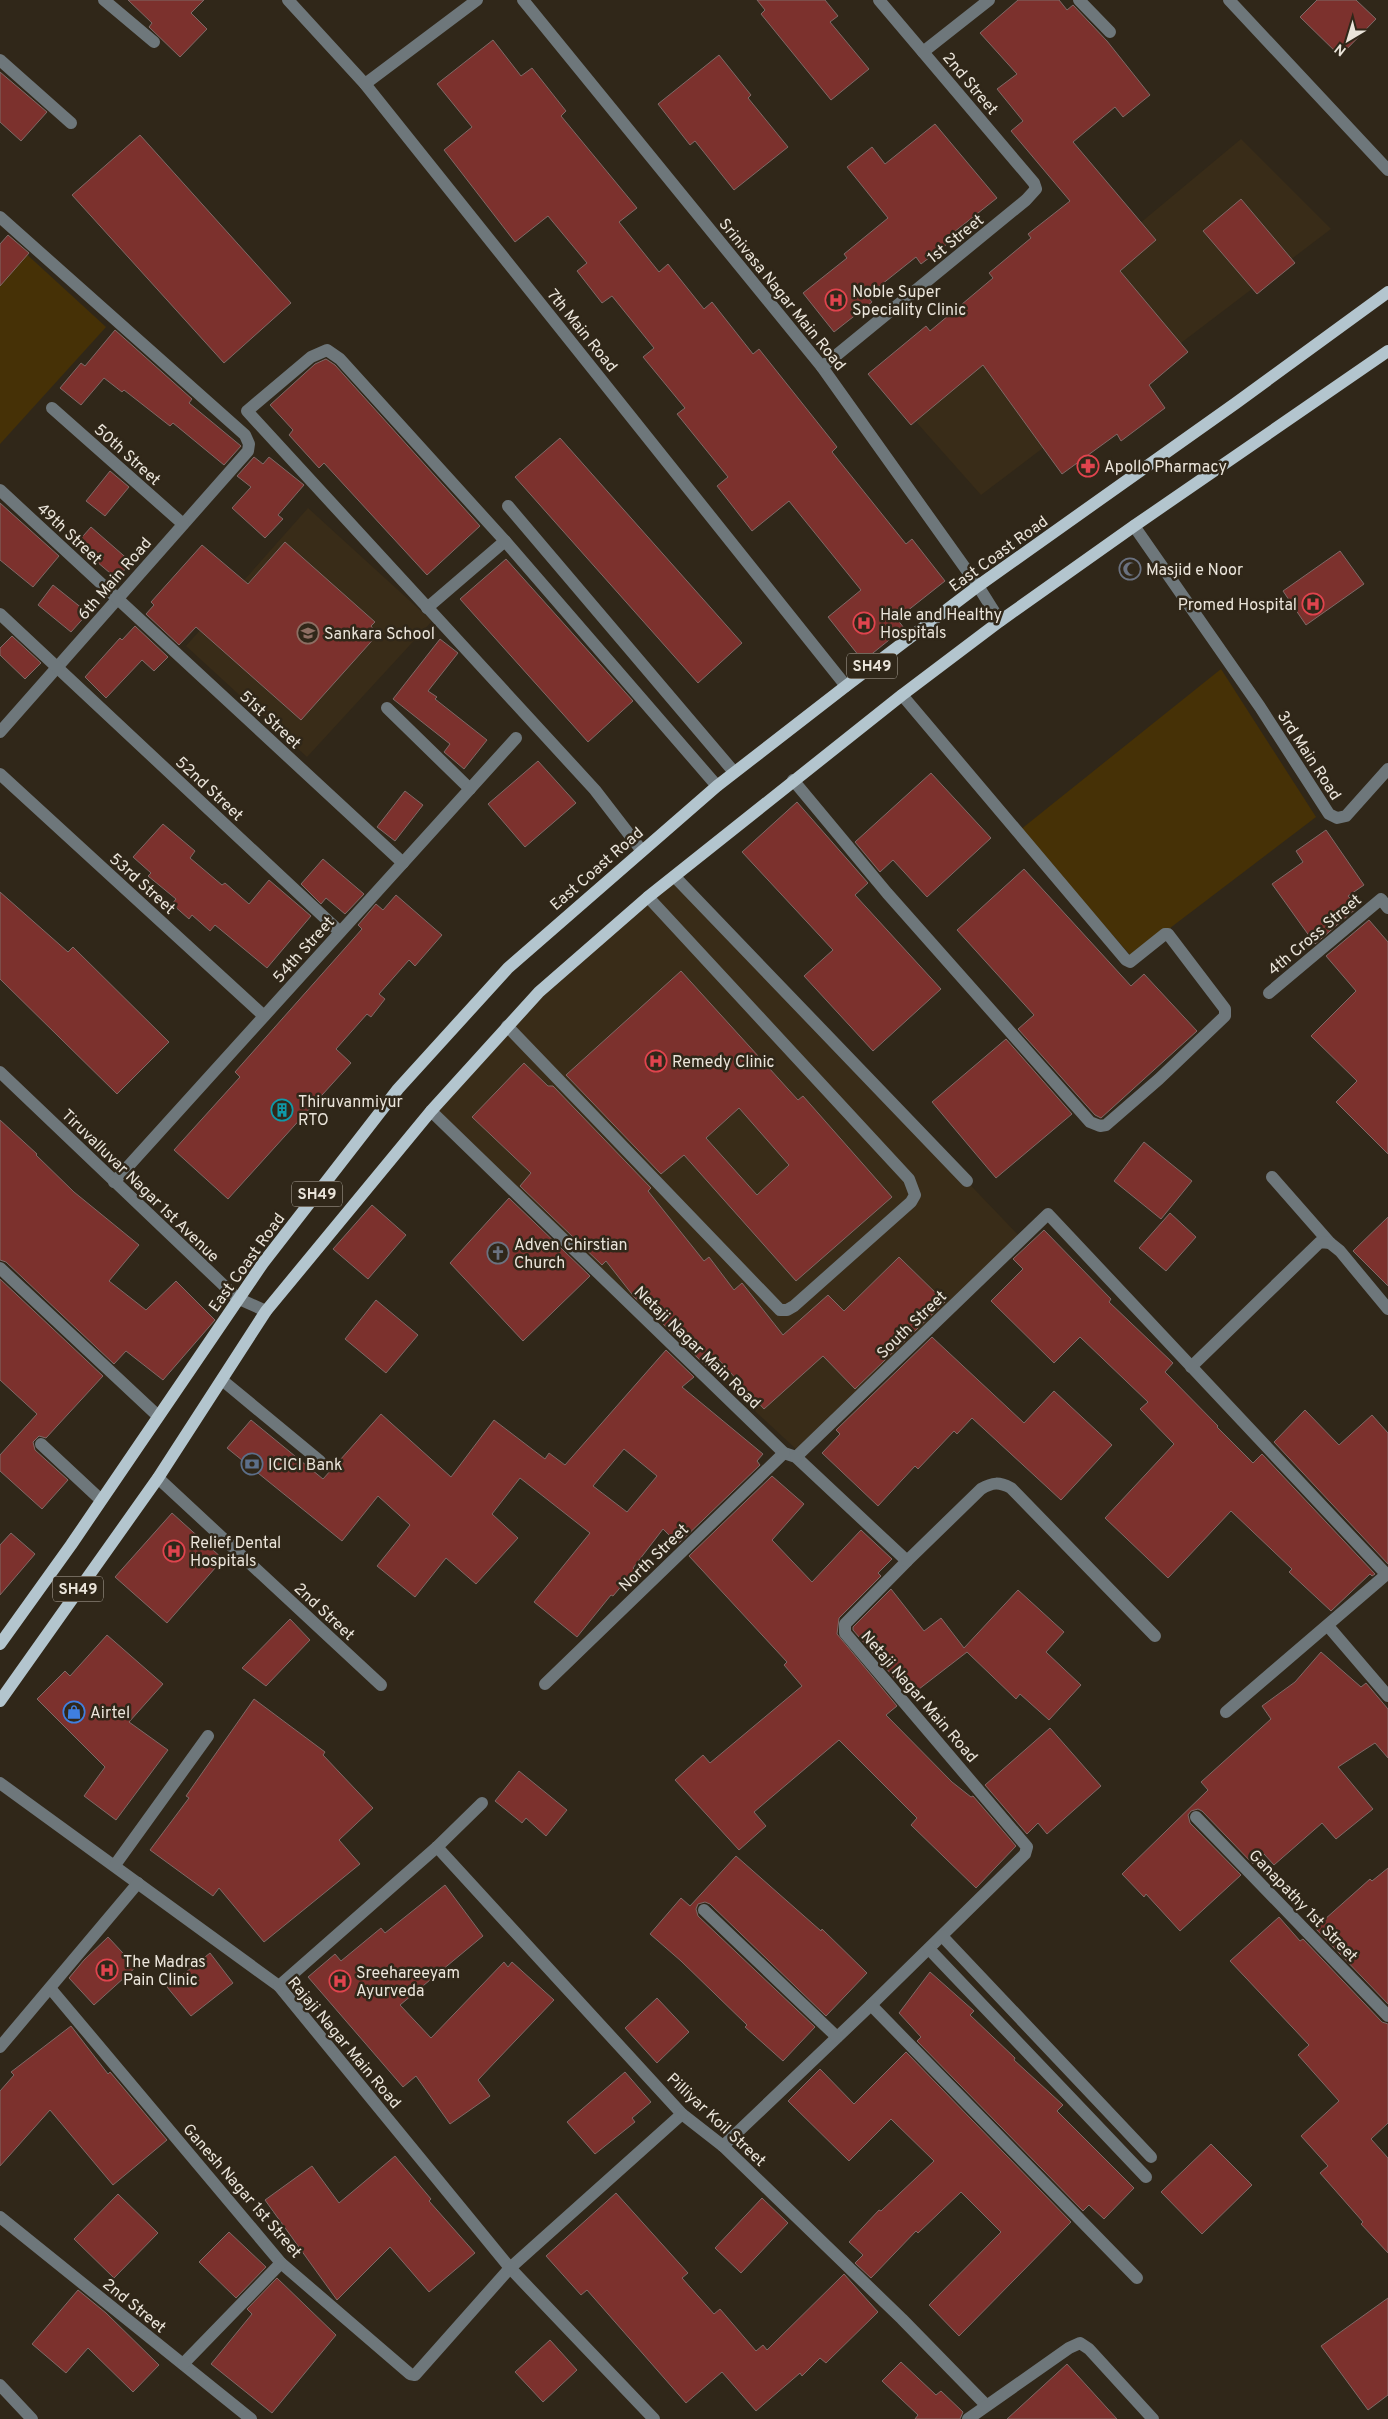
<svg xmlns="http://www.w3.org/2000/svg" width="1388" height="2419" viewBox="0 0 1388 2419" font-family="Overpass,sans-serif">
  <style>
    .built { fill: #392c18 }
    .green { fill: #463106 }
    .building { fill: #7c312d; stroke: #7f6a67; fill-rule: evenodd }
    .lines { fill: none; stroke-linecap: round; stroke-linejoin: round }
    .minor { stroke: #6e777b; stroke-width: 12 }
    .major { stroke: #b3c5ce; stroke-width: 12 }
    .labels { text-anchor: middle; stroke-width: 5; stroke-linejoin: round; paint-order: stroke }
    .shield { fill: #302719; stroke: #b2aba0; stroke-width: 1 }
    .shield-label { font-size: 15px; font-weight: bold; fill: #eae4da }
    .street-label { font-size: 16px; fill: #eae4da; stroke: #302719 }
    .poi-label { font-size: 16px; fill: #eae4da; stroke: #302719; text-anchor: start }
  </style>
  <rect width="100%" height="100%" fill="#302719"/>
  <g class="built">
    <polygon points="1241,139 1331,229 981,495 910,415"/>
    <polygon points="308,508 432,621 307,757 186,646"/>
    <polygon points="675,877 1022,1239 797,1450 431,1111 507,1026"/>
  </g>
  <g class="green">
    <polygon points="22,250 106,327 0,444 0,275"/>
    <polygon points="1221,669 1316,817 1132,957 1020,830"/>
  </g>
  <g class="building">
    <polygon points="128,0 204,0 191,13 207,29 180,57 149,27 152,23"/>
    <polygon points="757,0 825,0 838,16 830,22 869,69 831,100 761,14 765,10"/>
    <polygon points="1018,0 1059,0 1067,10 1073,5 1107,41 1150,95 1123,117 1115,107 1073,142 1156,240 1120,271 1188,352 1149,385 1165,408 1121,441 1117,434 1062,474 983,365 911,425 868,374 926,326 930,331 993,278 989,273 1031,238 1028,234 1070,201 1011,131 1023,121 997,89 1017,74 980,33"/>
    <polygon points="1317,0 1356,0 1376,19 1340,56 1300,17"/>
    <polygon points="493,40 521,76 532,68 566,111 561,116 637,208 619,222 659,272 668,264 704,309 712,302 753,354 759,349 837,447 832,452 906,544 912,539 945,581 897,619 904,628 863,661 828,617 861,590 789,501 752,531 717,486 728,477 677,414 685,408 643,357 654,348 612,296 602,303 577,271 587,263 548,216 515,242 444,150 472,127 437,84"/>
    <polygon points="719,55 751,95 748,98 788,147 734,190 695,141 690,145 658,104"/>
    <polygon points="0,72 47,112 21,141 0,122"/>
    <polygon points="935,124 997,198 944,240 947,244 921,264 916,257 867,296 872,302 834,332 803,293 847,258 844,254 888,218 847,167 872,147 885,164"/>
    <polygon points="140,135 291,303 224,363 72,195"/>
    <polygon points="1241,199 1295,263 1257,294 1203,231"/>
    <polygon points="8,235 29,253 0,286 0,244"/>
    <polygon points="115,330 192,399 189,403 241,446 224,465 173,423 170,426 124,390 122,392 104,378 81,405 60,388 81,363 85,366"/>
    <polygon points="326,359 335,365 480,526 427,575 324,463 319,468 289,435 293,430 270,405 315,364"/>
    <polygon points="560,438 742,643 698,683 515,477"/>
    <polygon points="254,457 263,464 269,457 304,485 278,515 283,519 265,538 232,508 251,487 237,476"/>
    <polygon points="110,471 129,487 105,516 86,501"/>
    <polygon points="0,503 59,556 33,587 0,560"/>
    <polygon points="91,527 131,562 117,579 76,544"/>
    <polygon points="285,542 375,622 371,626 378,634 301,720 196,627 179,645 146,614 154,605 151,602 202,545 248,584"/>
    <polygon points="1340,551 1364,584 1306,625 1283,591"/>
    <polygon points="506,559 633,701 588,742 460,599"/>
    <polygon points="53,585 88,613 71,632 38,605"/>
    <polygon points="135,626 168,657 154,671 142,660 106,698 85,677 120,638 122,640"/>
    <polygon points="12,636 41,663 25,679 0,655 0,648"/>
    <polygon points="440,639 458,653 428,691 437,697 435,699 487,740 464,769 444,752 450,744 393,699"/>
    <polygon points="538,761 576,803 525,847 488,804"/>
    <polygon points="931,773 991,838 927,897 893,860 880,872 855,842"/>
    <polygon points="405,791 423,805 395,841 377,827"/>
    <polygon points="797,802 868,883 855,895 941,989 873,1051 804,976 833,950 742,852"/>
    <polygon points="163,824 195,851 190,858 222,885 225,883 249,904 269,880 311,916 267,968 215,925 210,931 192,915 189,919 172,904 176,899 148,876 151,873 133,857"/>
    <polygon points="1326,830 1364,885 1348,896 1358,907 1315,944 1272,884 1303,862 1296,851"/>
    <polygon points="323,859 364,894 345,914 326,898 321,904 301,884"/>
    <polygon points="1024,869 1131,986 1144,974 1197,1031 1101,1118 1095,1115 1018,1029 1034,1015 957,930"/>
    <polygon points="0,892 68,952 73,947 169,1042 117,1094 0,979"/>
    <polygon points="396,895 442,935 415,966 409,960 379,994 385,999 371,1017 367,1014 336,1049 351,1063 228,1199 174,1150 240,1077 235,1072 362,929 358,925 376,904 383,910"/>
    <polygon points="1369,920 1388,942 1388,1154 1336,1102 1357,1081 1311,1036 1356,991 1326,956"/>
    <path d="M681,971L798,1100L803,1096L892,1197L796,1281L684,1155L661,1174L566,1075ZM739,1108L789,1165L757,1195L706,1138Z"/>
    <polygon points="1006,1039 1072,1114 996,1178 932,1102"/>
    <polygon points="524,1063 548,1086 553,1086 651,1188 648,1191 704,1261 709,1257 734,1290 742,1283 783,1335 828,1295 844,1311 899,1257 945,1302 855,1389 823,1356 764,1409 718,1359 707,1367 653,1314 641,1300 639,1301 635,1298 606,1261 602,1265 520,1186 531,1173 472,1117"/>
    <polygon points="0,1120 37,1154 36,1155 74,1192 139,1245 109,1281 146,1310 176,1281 215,1320 163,1380 126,1351 114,1364 6,1262 0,1260"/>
    <polygon points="1144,1142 1192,1181 1161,1219 1114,1181"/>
    <polygon points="509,1198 590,1276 523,1341 450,1263"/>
    <polygon points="372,1205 406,1235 368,1279 333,1249"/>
    <polygon points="1170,1213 1196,1237 1166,1271 1139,1248"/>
    <polygon points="1388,1217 1388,1286 1353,1251"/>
    <polygon points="1044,1230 1111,1299 1109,1302 1173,1363 1165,1372 1218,1426 1217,1427 1253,1463 1262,1454 1375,1574 1372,1576 1370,1574 1331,1611 1289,1572 1292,1569 1231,1511 1168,1578 1105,1518 1174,1444 1140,1409 1148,1402 1080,1337 1054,1363 991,1301 1023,1269 1013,1259"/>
    <polygon points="0,1279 103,1376 46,1438 39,1436 33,1442 35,1450 68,1480 42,1509 0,1471 0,1455 37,1414 0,1380"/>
    <polygon points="376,1300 418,1335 386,1373 345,1339"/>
    <polygon points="932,1337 1024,1423 1054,1391 1112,1445 1061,1500 972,1418 957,1434 954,1431 918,1469 915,1466 878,1506 822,1453 840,1434 836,1430"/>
    <path d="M666,1350L694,1377L682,1387L763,1454L757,1461L760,1465L678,1544L663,1529L633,1568L635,1570L613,1596L611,1595L577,1637L534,1602L590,1533L520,1478L492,1514L518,1538L476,1584L446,1558L415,1597L377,1566L410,1525L378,1496L342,1541L227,1448L251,1420L323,1479L381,1414L451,1477L494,1420L545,1459L549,1453L565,1465ZM624,1449L657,1476L627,1512L593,1486Z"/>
    <polygon points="1305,1410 1339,1445 1372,1415 1388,1433 1388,1564 1274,1442"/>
    <polygon points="772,1476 804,1504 772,1540 812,1582 861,1530 892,1559 878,1573 881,1576 839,1618 837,1634 897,1706 886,1715 952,1782 971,1797 973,1796 1016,1846 976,1888 911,1825 917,1818 839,1740 754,1812 766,1826 739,1850 675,1780 703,1755 710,1763 802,1686 784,1665 787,1662 689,1556"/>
    <polygon points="172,1513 223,1559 167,1623 115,1577"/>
    <polygon points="11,1533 35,1554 0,1595 0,1545"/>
    <polygon points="891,1589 924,1631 941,1618 964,1648 1018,1590 1064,1632 1046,1652 1081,1685 1049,1720 1020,1694 1016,1699 967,1652 910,1696 853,1630 853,1627"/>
    <polygon points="290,1619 310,1640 266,1686 242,1668"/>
    <polygon points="107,1635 163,1684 129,1722 168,1750 116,1820 84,1796 105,1767 37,1699 65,1671 70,1676"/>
    <polygon points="1321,1652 1361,1687 1366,1683 1388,1709 1388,1758 1375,1743 1338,1767 1373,1809 1336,1839 1322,1823 1274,1865 1264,1854 1253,1864 1202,1811 1198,1809 1191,1811 1188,1815 1190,1823 1241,1875 1180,1931 1146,1894 1144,1897 1122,1874 1208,1790 1201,1782 1271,1719 1262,1706 1295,1682"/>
    <polygon points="254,1699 325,1752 323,1755 373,1808 339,1840 360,1864 264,1942 219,1888 213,1896 150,1850 189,1798 186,1796"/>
    <polygon points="1050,1728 1101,1786 1047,1834 1038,1823 1027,1834 985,1785"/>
    <polygon points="519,1771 567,1810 546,1836 526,1818 522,1823 495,1801"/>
    <polygon points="736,1856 821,1931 822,1929 867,1973 826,2016 710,1904 705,1902 698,1904 696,1909 698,1916 815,2027 783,2061 745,2027 747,2025 681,1961 650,1934 681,1898 690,1906"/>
    <polygon points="1388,1868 1388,2004 1315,1928 1370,1879 1372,1881"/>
    <polygon points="445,1885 483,1936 400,2005 431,2038 504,1962 508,1967 512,1962 554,2000 478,2080 490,2096 450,2124 416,2076 403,2087 308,1977 335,1954 341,1961 381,1928 385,1933"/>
    <polygon points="1279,1917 1300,1941 1303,1939 1382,2022 1388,2024 1388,2123 1371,2139 1388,2158 1388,2253 1361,2224 1363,2222 1320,2173 1328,2166 1301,2136 1339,2101 1298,2055 1309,2045 1230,1961"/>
    <polygon points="108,1937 136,1967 94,2005 69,1978 84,1960"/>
    <polygon points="210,1953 233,1983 191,2016 167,1987"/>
    <polygon points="930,1972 974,2011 970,2015 1015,2058 1014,2060 1063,2105 1057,2111 1134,2188 1104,2219 1089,2205 1083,2211 917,2041 921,2037 899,2013"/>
    <polygon points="657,1998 689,2032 657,2063 625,2028"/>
    <polygon points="71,2026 108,2074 110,2072 167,2140 113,2185 50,2110 0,2166 0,2091 14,2075 11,2072"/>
    <polygon points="906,2052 1071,2222 959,2336 929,2305 1001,2232 961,2192 918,2233 916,2231 871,2278 855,2263 863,2255 849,2242 879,2210 881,2211 934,2161 891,2119 849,2161 788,2101 820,2069 854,2104"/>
    <polygon points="625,2072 651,2102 632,2118 635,2122 595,2154 567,2122"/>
    <polygon points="1211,2144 1252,2185 1202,2234 1161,2192"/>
    <polygon points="395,2156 431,2199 429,2201 475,2253 429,2292 390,2247 337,2300 265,2200 312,2166 339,2203"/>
    <polygon points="616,2193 688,2273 682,2278 714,2314 720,2309 756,2351 763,2345 767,2350 844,2274 878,2312 826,2363 820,2358 802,2376 800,2373 756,2411 722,2372 686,2403 587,2290 581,2295 546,2256"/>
    <polygon points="118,2194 158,2233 114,2278 74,2239"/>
    <polygon points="762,2198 788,2223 741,2273 715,2248"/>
    <polygon points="229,2232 266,2267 236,2298 199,2262"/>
    <polygon points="277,2278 336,2335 272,2413 211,2364 252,2314 247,2309"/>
    <polygon points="78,2290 106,2313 159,2365 133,2392 88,2348 66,2373 32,2344"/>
    <polygon points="1388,2298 1388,2395 1368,2410 1321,2346"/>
    <polygon points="550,2340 577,2370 543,2402 515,2372"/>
    <polygon points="901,2362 936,2395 941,2391 963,2412 960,2419 915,2419 918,2415 882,2381"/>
    <polygon points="1067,2364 1117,2419 1007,2419"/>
  </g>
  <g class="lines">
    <g class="minor">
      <polyline points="104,0 154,42"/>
      <polyline points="288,0 365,84 846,686"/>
      <polyline points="523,0 822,367 978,586 1000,621"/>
      <polyline points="1079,0 1110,32"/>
      <polyline points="1229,0 1388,170"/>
      <polyline points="923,52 989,0"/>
      <polyline points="0,60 71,123"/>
      <polyline points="365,84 477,0"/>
      <polyline points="0,217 245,435 249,444 248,451 0,732"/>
      <polyline points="822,367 1026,200 1036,189 1034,183 879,0"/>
      <polyline points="52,408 183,524"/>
      <polyline points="0,490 403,863"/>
      <polyline points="508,506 734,772"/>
      <polyline points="1134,526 1260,707 1329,814 1337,818 1346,816 1388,769"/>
      <polyline points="427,608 505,541"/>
      <polyline points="0,614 340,932"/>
      <polyline points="387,708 470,789"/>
      <polyline points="0,774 264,1016"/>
      <polyline points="793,780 887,893 1090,1122 1100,1126 1106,1125 1159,1079 1225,1016 1225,1009 1168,934 1165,934 1130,962 1126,960 902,695"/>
      <polyline points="642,851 595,790 247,411 311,357 327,350 340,359 505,541 717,786"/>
      <polyline points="675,877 967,1181"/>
      <polyline points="1269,993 1381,899 1388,908"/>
      <polyline points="507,1026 780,1310 787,1310 794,1306 911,1202 915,1195 909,1179 648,897"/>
      <polyline points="0,1072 237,1298 266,1311"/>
      <polyline points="431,1111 784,1453 796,1457 907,1561 845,1624 845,1633 1027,1847 1025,1854 871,2005 723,2146"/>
      <polyline points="1272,1177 1330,1243"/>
      <polyline points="114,1182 516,738"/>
      <polyline points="0,1268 158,1416"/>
      <polyline points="1191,1367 1320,1242 1330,1243 1340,1251 1388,1309"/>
      <polyline points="222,1380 320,1461"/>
      <polyline points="41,1444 101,1500"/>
      <polyline points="796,1457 1048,1214 1386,1574"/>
      <polyline points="158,1478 381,1685"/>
      <path d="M907,1561L981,1489C993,1482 999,1482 1011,1488L1155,1636"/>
      <polyline points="1328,1626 1388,1696"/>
      <polyline points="545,1684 784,1453"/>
      <polyline points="1226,1712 1388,1573"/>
      <polyline points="0,1783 279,1986 510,2268 654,2419"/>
      <polyline points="1196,1817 1388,2016"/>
      <polyline points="437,1847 682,2114 723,2146 902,2319 986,2405"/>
      <polyline points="115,1865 208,1736"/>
      <polyline points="704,1910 837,2037"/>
      <polyline points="942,1936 1151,2157"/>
      <polyline points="929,1949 1146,2177"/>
      <polyline points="279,1986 437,1847 482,1803"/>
      <polyline points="50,1988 281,2263 410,2374 415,2375 510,2268 682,2114"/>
      <polyline points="871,2005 1137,2278"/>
      <polyline points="0,2047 138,1883"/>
      <polyline points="0,2217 251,2419"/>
      <polyline points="183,2364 281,2263"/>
      <polyline points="0,2385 32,2419"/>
      <polyline points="968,2419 1069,2348 1080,2343 1089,2349 1153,2419"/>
    </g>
    <g class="major">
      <polyline points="0,1644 71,1545 263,1263 398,1089 508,968 717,786 846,686 978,586 1236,403 1388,292"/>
      <polyline points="0,1701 158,1478 266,1311 431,1111 539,992 648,897 902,695 1000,621 1134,526 1388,351"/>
    </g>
  </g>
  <defs>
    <g id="hospital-ring" transform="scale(1.125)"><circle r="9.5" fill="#302719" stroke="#e0444e" stroke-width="1.5"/><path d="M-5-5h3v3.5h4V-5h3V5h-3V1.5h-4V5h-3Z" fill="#e0444e"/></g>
    <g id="pharmacy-ring" transform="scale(1.125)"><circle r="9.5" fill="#302719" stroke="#e0444e" stroke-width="1.5"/><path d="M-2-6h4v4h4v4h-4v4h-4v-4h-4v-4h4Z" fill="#e0444e"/></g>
    <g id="mosque-ring" transform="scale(1.125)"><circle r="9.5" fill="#302719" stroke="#6b7280" stroke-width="1.5"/><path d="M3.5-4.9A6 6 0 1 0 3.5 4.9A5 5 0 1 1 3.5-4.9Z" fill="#6b7280"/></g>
    <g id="school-ring" transform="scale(1.125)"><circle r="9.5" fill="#302719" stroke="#8d6e63" stroke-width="1.5"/><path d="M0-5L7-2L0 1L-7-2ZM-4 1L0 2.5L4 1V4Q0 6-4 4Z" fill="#8d6e63"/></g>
    <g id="building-ring" transform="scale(1.125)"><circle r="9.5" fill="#302719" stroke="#0f9aa8" stroke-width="1.5"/><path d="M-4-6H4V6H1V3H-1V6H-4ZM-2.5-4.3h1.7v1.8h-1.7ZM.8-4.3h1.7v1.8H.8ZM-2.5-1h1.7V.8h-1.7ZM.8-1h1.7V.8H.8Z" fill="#0f9aa8"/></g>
    <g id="church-ring" transform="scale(1.125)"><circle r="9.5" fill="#302719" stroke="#6b7280" stroke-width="1.5"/><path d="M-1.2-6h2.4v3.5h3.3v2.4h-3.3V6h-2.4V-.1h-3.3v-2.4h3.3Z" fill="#6b7280"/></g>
    <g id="bank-ring" transform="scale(1.125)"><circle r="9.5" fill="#302719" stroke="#5c6f8a" stroke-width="1.5"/><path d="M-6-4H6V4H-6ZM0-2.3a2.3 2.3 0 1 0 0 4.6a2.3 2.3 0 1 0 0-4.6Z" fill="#5c6f8a"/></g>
    <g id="shop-ring" transform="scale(1.125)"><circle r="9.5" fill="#302719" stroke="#3f7fe0" stroke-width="1.5"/><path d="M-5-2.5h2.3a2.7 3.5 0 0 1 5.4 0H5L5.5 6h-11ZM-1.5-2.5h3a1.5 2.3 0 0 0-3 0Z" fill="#3f7fe0"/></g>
  </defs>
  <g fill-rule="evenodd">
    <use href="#hospital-ring" x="836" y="300"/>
    <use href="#pharmacy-ring" x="1088" y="466"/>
    <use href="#mosque-ring" x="1130" y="569"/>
    <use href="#hospital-ring" x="1313" y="604"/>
    <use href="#hospital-ring" x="864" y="623"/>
    <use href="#school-ring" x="308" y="633"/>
    <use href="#hospital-ring" x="656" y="1061"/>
    <use href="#building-ring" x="282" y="1110"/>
    <use href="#church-ring" x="498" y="1253"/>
    <use href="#bank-ring" x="252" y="1464"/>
    <use href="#hospital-ring" x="174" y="1551"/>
    <use href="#shop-ring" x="74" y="1712"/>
    <use href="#hospital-ring" x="107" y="1970"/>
    <use href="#hospital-ring" x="340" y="1981"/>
  </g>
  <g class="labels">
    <g class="shield">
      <rect x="847" y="653.5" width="50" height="25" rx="4"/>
      <rect x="292" y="1181.5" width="50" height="25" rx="4"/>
      <rect x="53" y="1576.5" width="50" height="25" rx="4"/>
    </g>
    <g class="shield-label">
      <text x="872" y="671">SH49</text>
      <text x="317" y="1199">SH49</text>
      <text x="78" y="1594">SH49</text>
    </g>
    <g class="street-label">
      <text transform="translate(971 83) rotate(50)" y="6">2nd Street</text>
      <text transform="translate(955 238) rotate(-39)" y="6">1st Street</text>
      <text transform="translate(783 294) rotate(51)" y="6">Srinivasa Nagar Main Road</text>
      <text transform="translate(583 330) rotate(51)" y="6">7th Main Road</text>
      <text transform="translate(128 454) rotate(42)" y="6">50th Street</text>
      <text transform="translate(70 533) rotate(43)" y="6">49th Street</text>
      <text transform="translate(998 553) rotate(-36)" y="6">East Coast Road</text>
      <text transform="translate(114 578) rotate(-49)" y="6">6th Main Road</text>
      <text transform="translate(271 719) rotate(43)" y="6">51st Street</text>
      <text transform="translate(1310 755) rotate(57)" y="6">3rd Main Road</text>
      <text transform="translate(210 788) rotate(43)" y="6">52nd Street</text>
      <text transform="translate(596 868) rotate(-41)" y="6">East Coast Road</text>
      <text transform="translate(143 883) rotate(42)" y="6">53rd Street</text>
      <text transform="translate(1314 934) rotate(-40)" y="6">4th Cross Street</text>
      <text transform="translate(303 949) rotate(-48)" y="6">54th Street</text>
      <text transform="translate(141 1185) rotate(44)" y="6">Tiruvalluvar Nagar 1st Avenue</text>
      <text transform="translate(246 1262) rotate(-54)" y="6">East Coast Road</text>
      <text transform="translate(911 1324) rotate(-44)" y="6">South Street</text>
      <text transform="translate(698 1347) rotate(44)" y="6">Netaji Nagar Main Road</text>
      <text transform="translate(653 1557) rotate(-44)" y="6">North Street</text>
      <text transform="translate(325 1611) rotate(43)" y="6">2nd Street</text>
      <text transform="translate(920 1696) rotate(49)" y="6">Netaji Nagar Main Road</text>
      <text transform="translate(1304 1905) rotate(46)" y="6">Ganapathy 1st Street</text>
      <text transform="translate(345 2042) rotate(50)" y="6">Rajaji Nagar Main Road</text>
      <text transform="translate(717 2119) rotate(43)" y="6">Pilliyar Koil Street</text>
      <text transform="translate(243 2190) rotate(49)" y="6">Ganesh Nagar 1st Street</text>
      <text transform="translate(135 2305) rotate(39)" y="6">2nd Street</text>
    </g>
    <g class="poi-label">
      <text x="852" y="297">Noble Super<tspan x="852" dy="18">Speciality Clinic</tspan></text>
      <text x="1104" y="472">Apollo Pharmacy</text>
      <text x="1146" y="575">Masjid e Noor</text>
      <text x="1297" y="610" text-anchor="end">Promed Hospital</text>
      <text x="880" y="620">Hale and Healthy<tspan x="880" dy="18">Hospitals</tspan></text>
      <text x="324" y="639">Sankara School</text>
      <text x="672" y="1067">Remedy Clinic</text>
      <text x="298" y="1107">Thiruvanmiyur<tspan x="298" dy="18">RTO</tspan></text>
      <text x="514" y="1250">Adven Chirstian<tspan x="514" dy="18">Church</tspan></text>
      <text x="268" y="1470">ICICI Bank</text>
      <text x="190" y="1548">Relief Dental<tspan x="190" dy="18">Hospitals</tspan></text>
      <text x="90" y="1718">Airtel</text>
      <text x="123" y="1967">The Madras<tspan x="123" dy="18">Pain Clinic</tspan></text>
      <text x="356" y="1978">Sreehareeyam<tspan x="356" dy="18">Ayurveda</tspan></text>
    </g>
  </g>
  <g transform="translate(1348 40) rotate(218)" stroke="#302719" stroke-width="4" paint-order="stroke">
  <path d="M0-4L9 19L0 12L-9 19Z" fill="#eae4da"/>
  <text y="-8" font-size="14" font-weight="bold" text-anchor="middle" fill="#eae4da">N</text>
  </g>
</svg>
